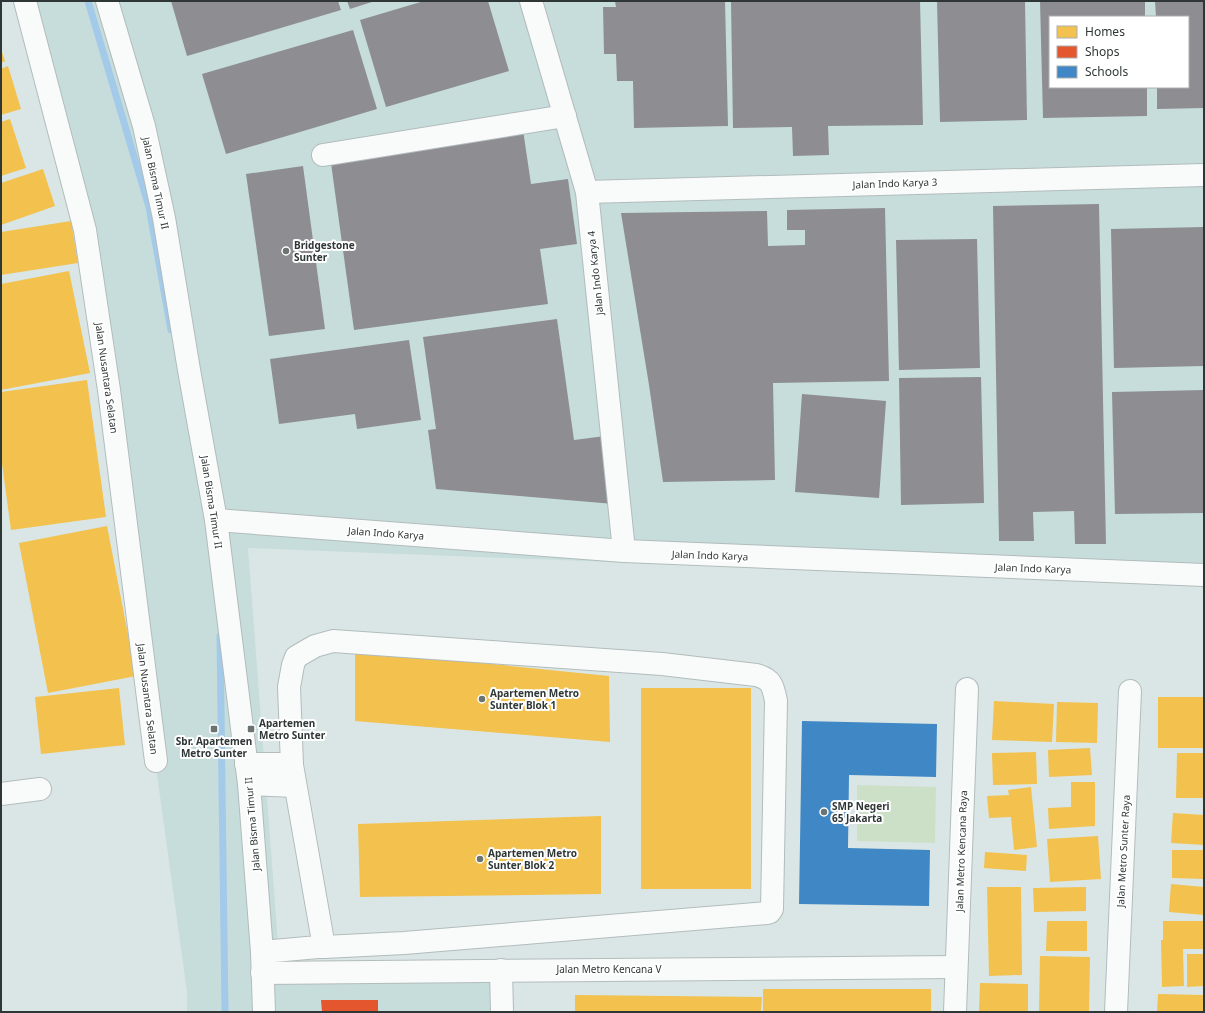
<svg xmlns="http://www.w3.org/2000/svg" width="1205" height="1013" viewBox="0 0 1205 1013" font-family="'Noto Sans',sans-serif">
  <style>
    .built { fill: #c7dddb; fill-rule: evenodd }
    .green { fill: #cce0c8 }
    .homes { fill: #f2c14e }
    .shops { fill: #e4572e }
    .schools { fill: #3f88c5 }
    .industry { fill: #8d8d92 }
    .lines { fill: none; stroke-linecap: round; stroke-linejoin: round }
    .stream { stroke: #a3cae9; stroke-width: 7 }
    .minor-casing { stroke: #b2bcbb; stroke-width: 24 }
    .minor { stroke: #f9fbfb; stroke-width: 22 }
    .poi-dot { fill: #6b7473; stroke: #fff; stroke-width: 1.5 }
    .labels { text-anchor: middle; stroke-width: 4; stroke-linejoin: round; paint-order: stroke }
    .street-label { font-size: 10px; fill: #2f3736; stroke: #fff }
    .poi-label { font-size: 10px; font-weight: bold; fill: #2f3736; stroke: #fff; text-anchor: start }
  </style>
  <rect width="100%" height="100%" fill="#dae6e5"/>
  <path class="built" d="M25,1H1204V585L248,548L281,982L494,980L495,1012H187V992L79,209ZM1050,17H1188V87H1050Z"/>
  <polygon class="green" points="857,785 936,787 935,843 857,841"/>
  <g class="homes">
    <polygon points="1,49 5,61 1,63"/>
    <polygon points="8,66 21,109 1,115 1,69"/>
    <polygon points="10,119 26,168 1,176 1,122"/>
    <polygon points="43,169 55,206 1,225 1,183"/>
    <polygon points="71,221 78,263 1,275 1,232"/>
    <polygon points="69,271 90,373 1,390 1,284"/>
    <polygon points="87,380 106,517 11,530 1,456 1,392"/>
    <polygon points="107,526 136,676 48,693 19,543"/>
    <polygon points="355,650 609,676 610,742 355,721"/>
    <polygon points="119,688 125,745 41,754 35,697"/>
    <rect x="641" y="688" width="110" height="201"/>
    <rect x="1158" y="697" width="46" height="51"/>
    <polygon points="994,701 1054,704 1052,742 992,740"/>
    <polygon points="1057,702 1098,703 1097,743 1056,742"/>
    <polygon points="1090,748 1092,775 1049,777 1048,750"/>
    <polygon points="1036,752 1037,784 993,785 992,753"/>
    <polygon points="1177,753 1204,753 1204,798 1176,798"/>
    <polygon points="1071,782 1095,782 1095,826 1049,829 1048,808 1071,807"/>
    <polygon points="1031,787 1037,847 1014,850 1011,817 989,818 987,796 1009,795 1008,790"/>
    <polygon points="1173,813 1204,815 1204,845 1171,843"/>
    <polygon points="601,816 601,894 360,897 358,824"/>
    <polygon points="1098,836 1101,879 1050,882 1047,839"/>
    <polygon points="1172,850 1204,850 1204,879 1172,878"/>
    <polygon points="985,852 1027,855 1026,871 984,868"/>
    <polygon points="1171,884 1204,887 1204,915 1169,912"/>
    <polygon points="987,887 1021,887 1022,975 989,976"/>
    <polygon points="1086,887 1086,911 1034,912 1033,888"/>
    <polygon points="1047,921 1087,921 1087,951 1046,951"/>
    <polygon points="1163,921 1204,921 1204,949 1183,949 1184,986 1162,987 1161,940 1163,940"/>
    <polygon points="1187,954 1204,954 1204,986 1187,987"/>
    <polygon points="1040,956 1090,957 1089,1012 1039,1012"/>
    <polygon points="980,983 1028,984 1028,1012 979,1012"/>
    <rect x="763" y="989" width="168" height="23"/>
    <polygon points="1158,994 1203,995 1203,1012 1157,1012"/>
    <polygon points="575,995 762,997 761,1012 575,1012"/>
  </g>
  <polygon class="shops" points="321,1000 378,1000 378,1012 322,1012"/>
  <polygon class="schools" points="802,721 937,724 936,777 849,775 848,848 930,850 929,906 799,904"/>
  <g class="industry">
    <polygon points="171,1 338,1 341,10 187,56"/>
    <polygon points="347,1 375,1 350,9"/>
    <polygon points="424,1 471,1 471,2 476,1 488,1 509,71 386,107 360,20"/>
    <polygon points="615,1 725,1 728,126 634,128 633,81 617,81 616,54 604,54 603,7 616,7"/>
    <polygon points="731,1 920,1 923,125 828,126 829,155 793,156 792,127 733,128"/>
    <polygon points="937,1 1025,1 1027,120 940,122"/>
    <polygon points="1040,1 1145,1 1145,17 1050,17 1050,87 1147,87 1147,116 1043,118"/>
    <polygon points="1155,1 1204,1 1204,108 1157,109 1157,87 1188,87 1188,17 1156,17"/>
    <polygon points="353,30 377,109 226,154 202,74"/>
    <polygon points="523,130 531,184 568,179 577,244 540,249 548,304 354,330 330,156"/>
    <polygon points="303,166 325,329 269,336 246,174"/>
    <polygon points="1099,204 1106,544 1075,544 1074,511 1033,512 1034,541 999,541 993,206"/>
    <polygon points="885,208 889,381 773,383 775,480 663,482 649,385 621,213 767,211 768,246 805,245 805,230 787,230 787,210"/>
    <polygon points="1204,227 1204,366 1114,368 1111,229"/>
    <polygon points="977,239 980,368 899,370 896,240"/>
    <polygon points="557,319 574,440 605,436 614,504 436,489 428,430 436,429 423,337"/>
    <polygon points="409,340 421,420 357,429 355,414 279,424 270,359"/>
    <polygon points="981,377 984,503 901,505 899,378"/>
    <polygon points="1204,390 1204,513 1115,514 1112,392"/>
    <polygon points="802,394 886,401 879,498 795,492"/>
  </g>
  <g class="lines">
    <g class="stream">
      <polyline points="88,1 149,207 171,330"/>
      <polyline points="220,636 225,1012"/>
    </g>
    <g class="minor-casing">
      <g id="minor">
        <polyline points="25,1 85,230 109,390 156,761"/>
        <polyline points="107,1 144,126 164,218 189,370 216,520 249,784 262,952 264,1012"/>
        <polyline points="531,1 587,192 624,551"/>
        <polyline points="323,155 565,116"/>
        <polyline points="587,192 1204,175"/>
        <polyline points="216,520 624,551 1204,575"/>
        <polyline points="246,764 279,764 292,765"/>
        <polyline points="249,784 295,786"/>
        <polyline points="1,794 40,789"/>
        <path d="M262,952L318,947H324L404,943L767,913L770,912L772,909L776,701C773,686 772,679 756,675L662,664L333,641L315,646L296,657L293,665L289,687L292,765L324,947"/>
        <polyline points="501,970 502,1012"/>
        <polyline points="262,973 956,967"/>
        <polyline points="955,1012 967,689"/>
        <polyline points="1116,1012 1130,691"/>
      </g>
    </g>
    <use href="#minor" class="minor"/>
  </g>
  <g class="poi-dot">
    <circle cx="286" cy="251" r="4"/>
    <circle cx="482" cy="699" r="4"/>
    <rect x="210" y="725" width="8" height="8" rx="2"/>
    <rect x="247" y="725" width="8" height="8" rx="2"/>
    <circle cx="824" cy="812" r="4"/>
    <circle cx="480" cy="859" r="4"/>
  </g>
  <g class="labels">
    <g class="street-label">
      <text transform="translate(156 183) rotate(78)" y="4">Jalan Bisma Timur II</text>
      <text transform="translate(895 183) rotate(-2)" y="4">Jalan Indo Karya 3</text>
      <text transform="translate(595 273) rotate(-96)" y="4">Jalan Indo Karya 4</text>
      <text transform="translate(107 378) rotate(82)" y="4">Jalan Nusantara Selatan</text>
      <text transform="translate(212 502) rotate(81)" y="4">Jalan Bisma Timur II</text>
      <text transform="translate(386 533) rotate(4)" y="4">Jalan Indo Karya</text>
      <text transform="translate(710 555) rotate(2)" y="4">Jalan Indo Karya</text>
      <text transform="translate(1033 568) rotate(2)" y="4">Jalan Indo Karya</text>
      <text transform="translate(148 699) rotate(83)" y="4">Jalan Nusantara Selatan</text>
      <text transform="translate(252 824) rotate(-95)" y="4">Jalan Bisma Timur II</text>
      <text transform="translate(961 851) rotate(-88)" y="4">Jalan Metro Kencana Raya</text>
      <text transform="translate(1123 851) rotate(-87)" y="4">Jalan Metro Sunter Raya</text>
      <text x="609" y="973">Jalan Metro Kencana V</text>
    </g>
    <g class="poi-label">
      <text x="294" y="249">Bridgestone<tspan x="294" dy="12">Sunter</tspan></text>
      <text x="490" y="697">Apartemen Metro<tspan x="490" dy="12">Sunter Blok 1</tspan></text>
      <text x="259" y="727">Apartemen<tspan x="259" dy="12">Metro Sunter</tspan></text>
      <text x="214" y="745" text-anchor="middle">Sbr. Apartemen<tspan x="214" dy="12">Metro Sunter</tspan></text>
      <text x="832" y="810">SMP Negeri<tspan x="832" dy="12">65 Jakarta</tspan></text>
      <text x="488" y="857">Apartemen Metro<tspan x="488" dy="12">Sunter Blok 2</tspan></text>
    </g>
  </g>
  <rect width="1205" height="1013" fill="none" stroke="#2f3736" stroke-width="4"/>
  <rect x="1049" y="16" width="140" height="72" fill="#ffffff" stroke="#acafaf"/>
  <rect x="1057" y="26" width="20" height="12" fill="#f2c14e" stroke="#acafaf"/>
  <text x="1085" y="36" font-size="12" fill="#2f3736">Homes</text>
  <rect x="1057" y="46" width="20" height="12" fill="#e4572e" stroke="#acafaf"/>
  <text x="1085" y="56" font-size="12" fill="#2f3736">Shops</text>
  <rect x="1057" y="66" width="20" height="12" fill="#3f88c5" stroke="#acafaf"/>
  <text x="1085" y="76" font-size="12" fill="#2f3736">Schools</text>
</svg>
